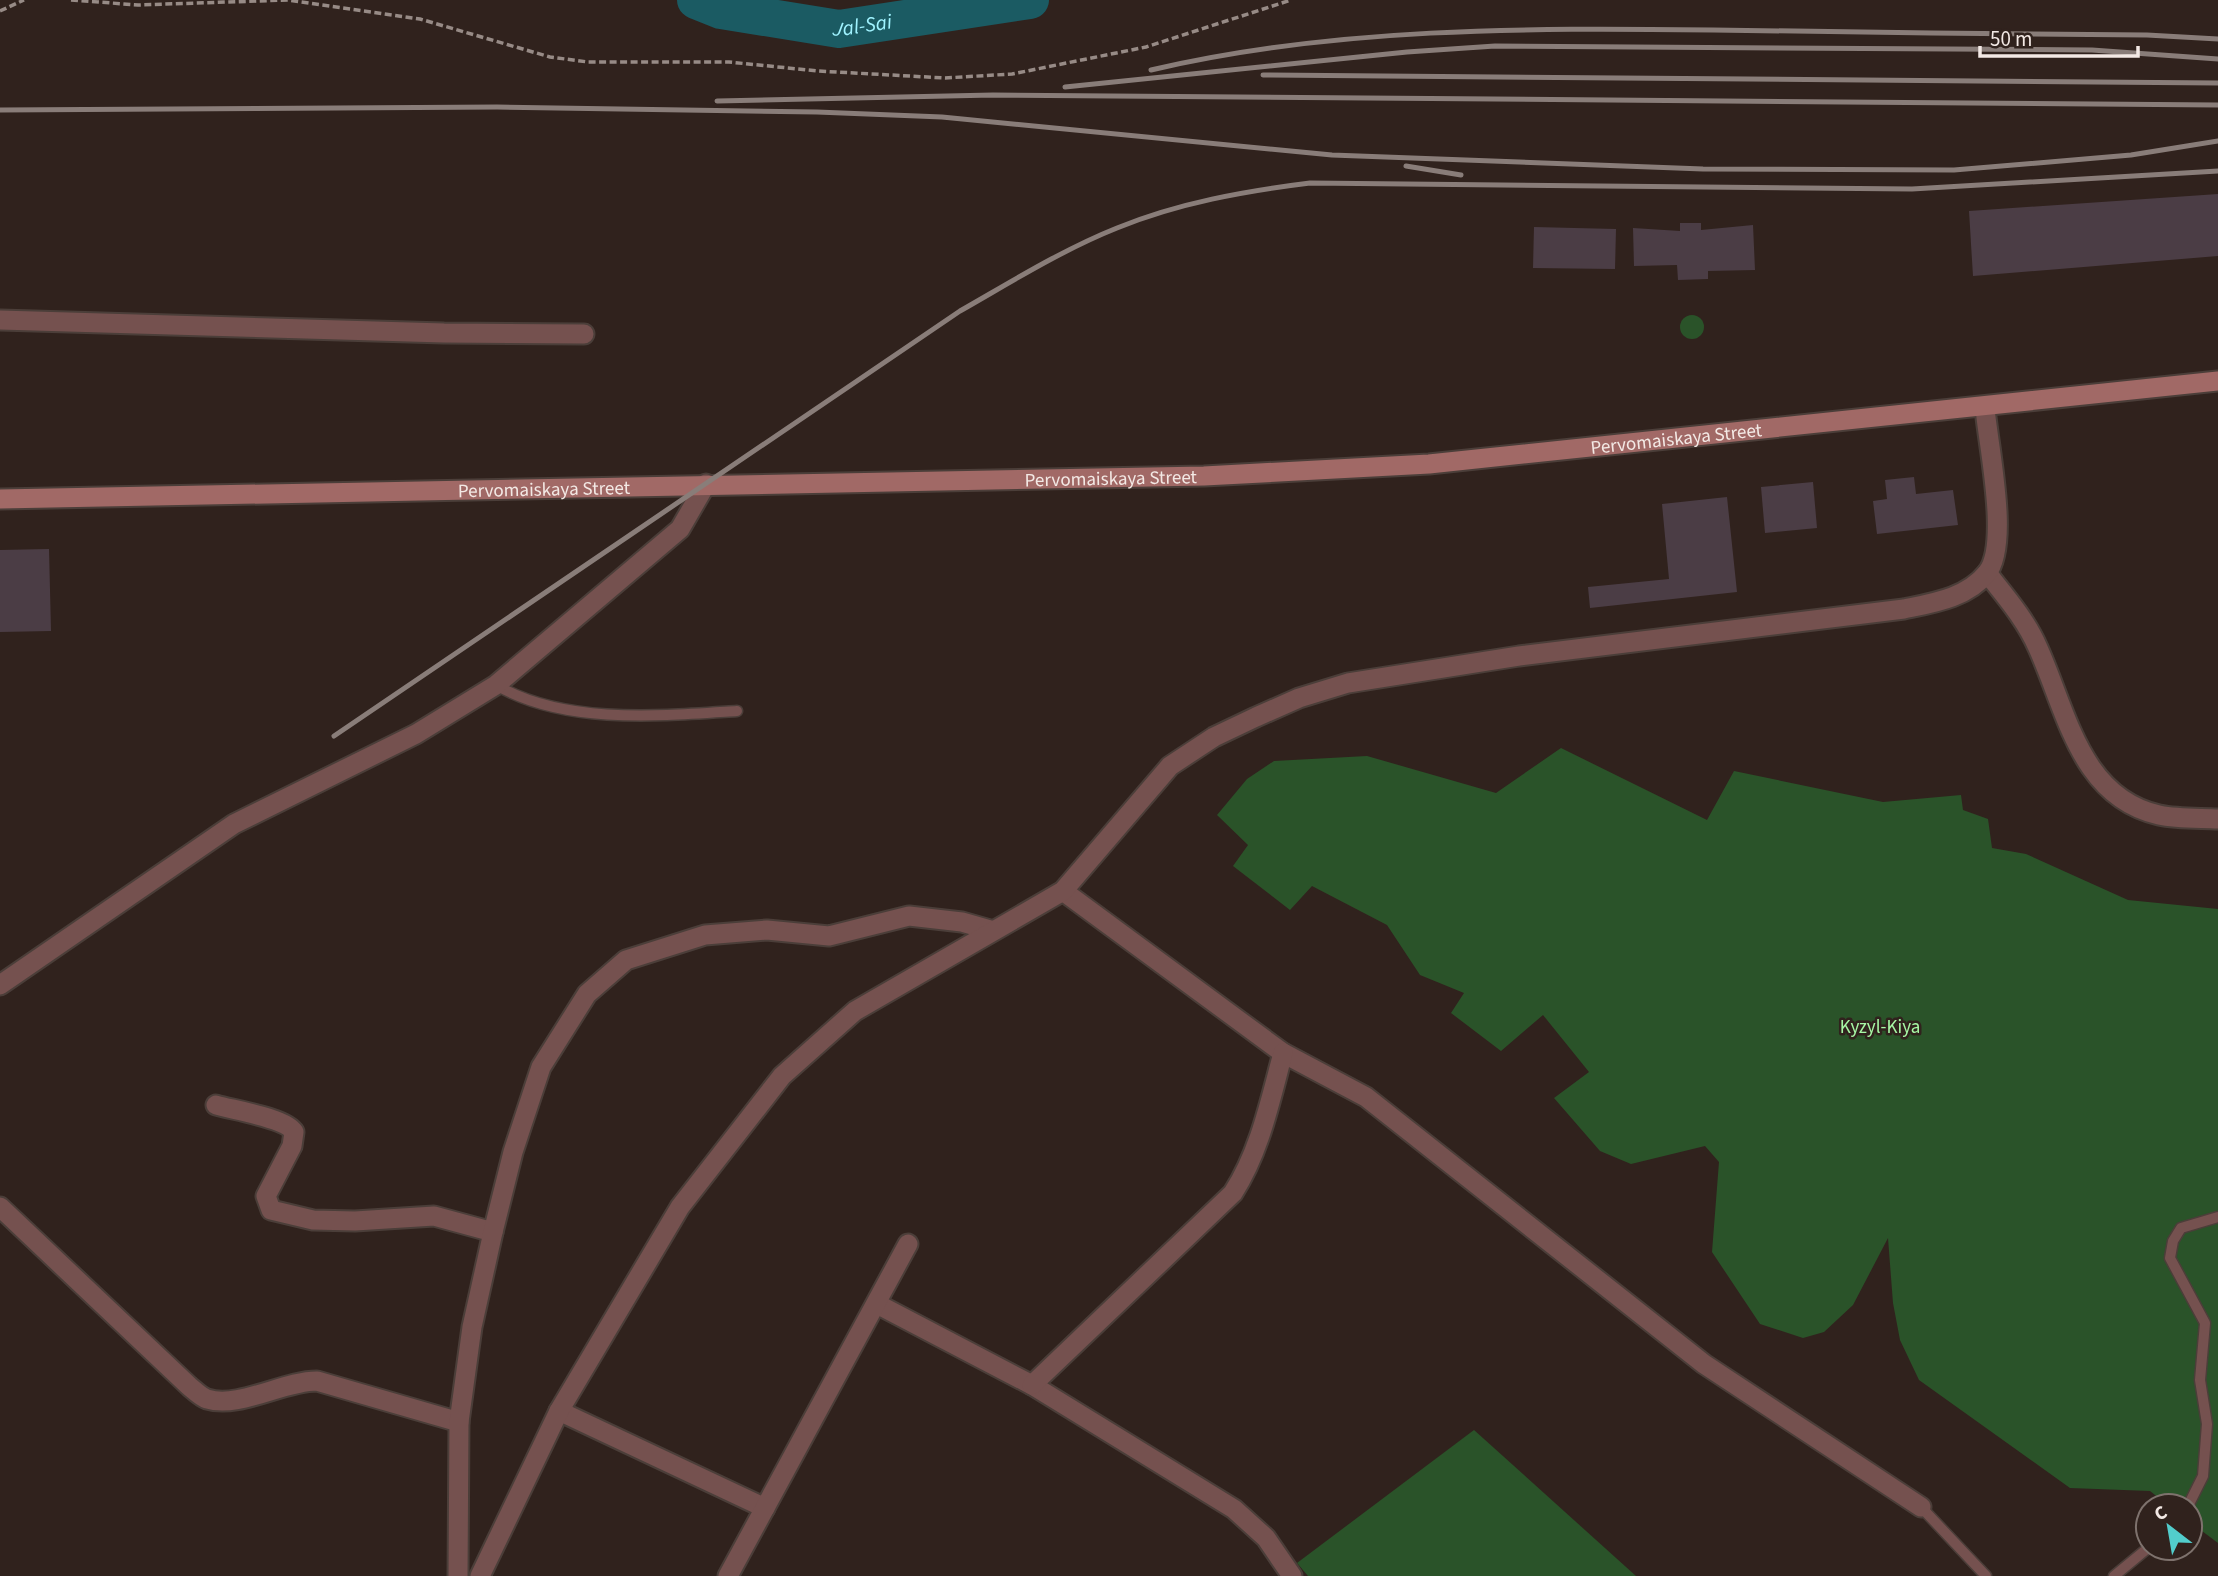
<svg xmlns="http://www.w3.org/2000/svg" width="2218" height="1576" viewBox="0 0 2218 1576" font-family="'Source Sans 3',sans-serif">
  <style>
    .green { fill: #2a5329 }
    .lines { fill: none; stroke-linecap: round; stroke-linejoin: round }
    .river { stroke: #1b5b63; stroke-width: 38 }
    .building { fill: #4b3d45 }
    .service-casing { stroke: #4b3e39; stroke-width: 13 }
    .minor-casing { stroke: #4b3e39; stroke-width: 23 }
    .tertiary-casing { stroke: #4b3e39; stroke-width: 23 }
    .secondary-casing { stroke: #4b3e39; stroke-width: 23 }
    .path { stroke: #978b86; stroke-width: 3.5; stroke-dasharray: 7 3.5; stroke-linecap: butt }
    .service { stroke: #75514f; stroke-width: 10 }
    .minor { stroke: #75514f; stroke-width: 19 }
    .tertiary { stroke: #75514f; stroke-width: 19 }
    .secondary { stroke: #a16966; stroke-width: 19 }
    .rail { stroke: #897d79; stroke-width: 5 }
    .labels { text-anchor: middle; stroke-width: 5; stroke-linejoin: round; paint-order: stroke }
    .street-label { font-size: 19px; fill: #f3e9e5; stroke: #30221d }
    .park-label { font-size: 19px; fill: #a7f8a5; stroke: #30221d }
    .water-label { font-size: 21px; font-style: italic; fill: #a0f3ff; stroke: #30221d }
  </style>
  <rect width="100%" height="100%" fill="#30221d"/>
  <g class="green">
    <circle cx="1692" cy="327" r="12"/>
    <polygon points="1561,748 1707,820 1734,771 1883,802 1961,795 1963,810 1988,819 1992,848 2026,854 2128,900 2218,909 2218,1543 2190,1522 2190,1506 2169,1506 2150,1491 2070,1488 1919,1380 1900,1340 1893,1303 1888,1238 1853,1305 1824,1332 1803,1338 1760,1324 1712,1252 1719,1162 1705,1146 1631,1164 1600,1151 1554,1098 1589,1072 1543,1015 1501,1051 1451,1013 1464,993 1420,975 1387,925 1312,886 1290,910 1233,866 1248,845 1217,815 1247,779 1274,761 1367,756 1496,793"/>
    <polygon points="1474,1430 1636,1576 1308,1576 1297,1563"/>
  </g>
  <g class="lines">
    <path class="river" id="s1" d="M696,0L721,10L839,29L1030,0"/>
  </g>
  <g class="building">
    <polygon points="2218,194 2218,256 1973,276 1969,211"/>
    <polygon points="1680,223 1701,223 1701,230 1753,225 1755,270 1708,271 1708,279 1678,280 1677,265 1634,266 1633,228 1680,231"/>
    <polygon points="1534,227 1616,229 1615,269 1533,268"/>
    <polygon points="1914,477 1916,494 1953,490 1958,525 1877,534 1873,501 1887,499 1885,480"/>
    <polygon points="1813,482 1817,528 1765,533 1761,487"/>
    <polygon points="1727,497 1737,592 1590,608 1588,587 1669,579 1662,504"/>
    <polygon points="49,549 51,631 0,632 0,550"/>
  </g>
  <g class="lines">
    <g class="service-casing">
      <g id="service">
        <path d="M496,685C564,725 661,716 737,711"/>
        <polyline points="2188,1506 2203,1476 2207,1424 2200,1380 2205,1323 2170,1258 2173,1241 2181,1228 2218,1217"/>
        <polyline points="1921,1507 1986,1576"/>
        <polyline points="2114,1576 2148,1548"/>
      </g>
    </g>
    <g class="minor-casing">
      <g id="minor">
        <polyline points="0,320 444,333 584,334"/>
        <path d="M1987,573C2006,597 2026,620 2038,648C2067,712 2080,797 2159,815C2178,819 2199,818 2218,819"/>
        <polyline points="1063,891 1283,1053 1366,1097 1704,1364 1921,1507"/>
        <polyline points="0,985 234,824 416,734 496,685 680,529 706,484"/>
        <path d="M216,1105C233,1110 286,1118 294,1132L292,1146L266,1196L271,1210L313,1220L355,1221L434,1216L493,1232"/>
        <path d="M0,1207L189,1386C194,1390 201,1397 207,1399C239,1409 283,1381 317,1381L459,1422"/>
        <polyline points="877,1304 1032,1385 1234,1509 1266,1538 1292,1576"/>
        <path d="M1032,1385L1233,1193C1260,1151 1270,1101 1283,1053"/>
        <polyline points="559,1411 765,1508"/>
        <polyline points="458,1576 459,1422 472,1327 493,1232 513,1152 541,1067 587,994 626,960 705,935 767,930 829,936 909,916 962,922 990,930"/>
        <polyline points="728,1576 908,1244"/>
      </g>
    </g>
    <g class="tertiary-casing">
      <path id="tertiary" d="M480,1576L559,1411L680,1207L782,1076L855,1011L1063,891L1170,766L1214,737L1256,717L1299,698L1348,683L1519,656L1904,609C1933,603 1967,598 1987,573C2010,544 1988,445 1985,408"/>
    </g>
    <g class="secondary-casing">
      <g id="secondary">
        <path id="s2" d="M0,499L1204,476L1429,464L2218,381"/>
      </g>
    </g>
    <g class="path">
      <polyline points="71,0 138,5 288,0 420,19 550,57 588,62 729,62 818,71 945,78 1012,74 1146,47 1291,0"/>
      <polyline points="0,11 24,0"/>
    </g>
    <use href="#service" class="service"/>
    <use href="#minor" class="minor"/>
    <use href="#tertiary" class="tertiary"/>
    <use href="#secondary" class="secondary"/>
    <g class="rail">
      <path d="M1151,70C1335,27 1525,28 1713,30C1858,32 2002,34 2147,35L2218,39"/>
      <polyline points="1263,75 2218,83"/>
      <polyline points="1065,87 1407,52 1495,46 2092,50 2218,59"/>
      <polyline points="717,101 993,95 2218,105"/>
      <polyline points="0,110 497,107 817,112 942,117 1332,155 1703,169 1954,170 2131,155 2218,141"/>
      <polyline points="1406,166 1461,175"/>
      <path d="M334,736L960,311C1011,282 1062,250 1117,228C1178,203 1245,191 1310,183L1912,189L2218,171"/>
    </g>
  </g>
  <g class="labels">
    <g class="street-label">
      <text dy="7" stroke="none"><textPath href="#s2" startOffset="1678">Pervomaiskaya Street</textPath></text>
      <text dy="7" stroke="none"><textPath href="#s2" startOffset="1111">Pervomaiskaya Street</textPath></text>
      <text dy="7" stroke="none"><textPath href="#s2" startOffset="544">Pervomaiskaya Street</textPath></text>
    </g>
    <g class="park-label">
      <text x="1880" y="1033">Kyzyl-Kiya</text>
    </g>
    <g class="water-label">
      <text dy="7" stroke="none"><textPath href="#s1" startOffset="170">Jal-Sai</textPath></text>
    </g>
  </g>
  <g transform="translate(2169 1527) rotate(329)"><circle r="33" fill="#30221d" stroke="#7e726d" stroke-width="2"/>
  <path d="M0-5L12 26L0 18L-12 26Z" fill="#52cdcc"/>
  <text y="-10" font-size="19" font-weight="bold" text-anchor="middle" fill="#f3e9e5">С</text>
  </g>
  <path d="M1980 46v10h158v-10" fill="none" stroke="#f3e9e5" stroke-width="3.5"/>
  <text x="1990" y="46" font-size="21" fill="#f3e9e5" stroke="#30221d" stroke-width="5" paint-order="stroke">50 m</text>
</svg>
